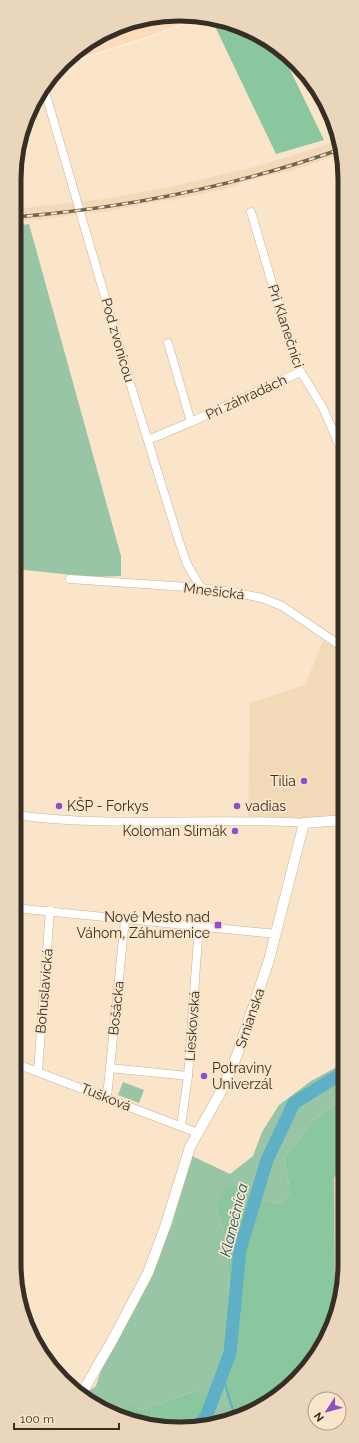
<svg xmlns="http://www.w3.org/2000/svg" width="359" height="1443" viewBox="0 0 359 1443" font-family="Raleway,sans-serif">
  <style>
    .built { fill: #f2dab8 }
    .green { fill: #97c5a5 }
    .forest { fill: #8bc79e }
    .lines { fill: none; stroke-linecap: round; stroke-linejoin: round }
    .stream { stroke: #5fafc7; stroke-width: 2 }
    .river { stroke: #5fafc7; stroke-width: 13 }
    .minor-casing { stroke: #c6b298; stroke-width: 9 }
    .tertiary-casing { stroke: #c6b298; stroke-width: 11 }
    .primary-casing { stroke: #fff; stroke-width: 13 }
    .minor { stroke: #fff; stroke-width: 8 }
    .tertiary { stroke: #fff; stroke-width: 10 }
    .primary { stroke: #fedcbb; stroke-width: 12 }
    .rail-casing { stroke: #716556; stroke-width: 3.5 }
    .rail { stroke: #fae5ca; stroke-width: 2; stroke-dasharray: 6; stroke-linecap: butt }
    .poi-dot { fill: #8d50c6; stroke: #fae5ca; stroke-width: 1.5 }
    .labels { text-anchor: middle; stroke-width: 3.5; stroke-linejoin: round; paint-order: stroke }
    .street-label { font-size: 14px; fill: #372f25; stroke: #fae5ca }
    .poi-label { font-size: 14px; fill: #372f25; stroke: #fae5ca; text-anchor: end }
    .water-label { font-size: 15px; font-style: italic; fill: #165869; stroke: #fae5ca }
    .rim { fill: none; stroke: #372f25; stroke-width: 5 }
  </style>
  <rect width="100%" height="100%" fill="#fae5ca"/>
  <g class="built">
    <polygon points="338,141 342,153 301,168 240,183 237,186 170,201 166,200 105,212 94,213 91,212 40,220 15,220 15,209 104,199 170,187 262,165"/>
    <polygon points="323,641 344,652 344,816 304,820 248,817 250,703 305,685"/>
    <polygon points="344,1166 344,1285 327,1334 335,1286 334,1178"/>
  </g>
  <g class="green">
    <polygon points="29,224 121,556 121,576 92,577 15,569 15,226"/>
    <polygon points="344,1063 344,1104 340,1101 311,1122 291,1150 284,1156 290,1192 282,1204 264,1201 237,1186 216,1208 227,1242 230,1322 222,1365 225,1400 232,1420 208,1423 216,1402 195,1391 142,1410 138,1408 127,1414 126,1417 107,1412 85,1396 88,1392 96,1386 102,1367 172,1224 192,1156 230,1174 253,1156 262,1132 279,1105 311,1081"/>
    <polygon points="123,1082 144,1090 139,1103 118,1095"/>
  </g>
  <g class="forest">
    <polygon points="211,18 253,31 281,51 324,140 276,154"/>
    <polygon points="340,1101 344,1104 344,1166 334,1178 335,1286 327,1334 323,1346 280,1395 232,1420 225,1400 222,1365 230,1322 227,1242 216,1208 225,1188 237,1186 264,1201 282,1204 290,1192 284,1156 291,1150 311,1122"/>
    <polygon points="195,1391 208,1396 216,1402 208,1423 168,1429 126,1417 130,1405 142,1410"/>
  </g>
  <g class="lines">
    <polyline class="stream" points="222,1375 236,1419"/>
    <polyline class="river" points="198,1425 206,1417 230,1353 240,1250 267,1160 294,1103 344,1072"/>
    <g class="minor-casing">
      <g id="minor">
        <polyline points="44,88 130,383 179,541 187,564 201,588"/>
        <polyline points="251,212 296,364 323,408 344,456"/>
        <polyline points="168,343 191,422"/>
        <polyline points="148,440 191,422 300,372"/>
        <polyline points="70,579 201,588 232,592 262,598 282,606 344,648"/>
        <path d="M15,815C110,828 208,817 304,823"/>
        <polyline points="14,908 276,934"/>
        <polyline points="14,1063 198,1133"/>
        <polyline points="110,1068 188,1076"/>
        <polyline points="38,1071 50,910"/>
        <polyline points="107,1097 125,919"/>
        <polyline points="181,1126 188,1076 199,925"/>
      </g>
    </g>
    <g class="tertiary-casing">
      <polyline id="tertiary" points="82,1393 113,1339 148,1273 165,1227 190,1147 223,1088 237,1055 269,960 304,823 344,820"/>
    </g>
    <g class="primary-casing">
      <polyline id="primary" points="74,54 147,31 186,16"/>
    </g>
    <use href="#minor" class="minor"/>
    <use href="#tertiary" class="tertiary"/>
    <use href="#primary" class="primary"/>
    <g class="rail-casing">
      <path id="rail" d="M15,217C126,208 236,186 341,149"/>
    </g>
    <use href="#rail" class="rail"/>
  </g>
  <g class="poi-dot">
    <circle cx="304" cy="781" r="4"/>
    <circle cx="59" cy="806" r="4"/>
    <circle cx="237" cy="806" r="4"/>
    <circle cx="235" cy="831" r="4"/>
    <rect x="214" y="921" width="8" height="8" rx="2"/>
    <circle cx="204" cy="1076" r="4"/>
  </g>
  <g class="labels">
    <g class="street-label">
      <text transform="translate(286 326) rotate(72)" y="5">Pri Klanečnici</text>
      <text transform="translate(118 340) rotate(74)" y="5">Pod zvonicou</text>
      <text transform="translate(246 397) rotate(-25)" y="5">Pri záhradách</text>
      <text transform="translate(214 591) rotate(7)" y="5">Mnešická</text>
      <text transform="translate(44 991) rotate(-85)" y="5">Bohuslavická</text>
      <text transform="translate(116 1008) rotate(-84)" y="5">Bošácka</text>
      <text transform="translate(250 1018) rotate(-71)" y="5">Srnianska</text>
      <text transform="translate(192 1026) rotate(-86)" y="5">Lieskovská</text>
      <text transform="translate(106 1097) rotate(22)" y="5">Tušková</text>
    </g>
    <g class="poi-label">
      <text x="296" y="786">Tilia</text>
      <text x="67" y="811" text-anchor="start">KŠP - Forkys</text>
      <text x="245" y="811" text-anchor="start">vadias</text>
      <text x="227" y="836">Koloman Slimák</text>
      <text x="210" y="922">Nové Mesto nad<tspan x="210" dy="16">Váhom, Záhumenice</tspan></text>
      <text x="212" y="1073" text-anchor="start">Potraviny<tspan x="212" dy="16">Univerzál</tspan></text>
    </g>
    <g class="water-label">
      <text transform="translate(234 1220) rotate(-76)" y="5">Klanečnica</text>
    </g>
  </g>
  <path d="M0 0H359V1443H0ZM179 21H180A158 158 0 0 1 338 179V1264A158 158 0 0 1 180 1422H179A158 158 0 0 1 21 1264V179A158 158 0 0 1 179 21Z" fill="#ead6bd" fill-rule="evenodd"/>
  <path class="rim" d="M179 21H180A158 158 0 0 1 338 179V1264A158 158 0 0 1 180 1422H179A158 158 0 0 1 21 1264V179A158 158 0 0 1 179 21Z"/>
  <g transform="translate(327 1411) rotate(234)"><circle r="19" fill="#fae5ca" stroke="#ac9c88"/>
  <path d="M0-3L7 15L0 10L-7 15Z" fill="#8d50c6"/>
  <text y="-6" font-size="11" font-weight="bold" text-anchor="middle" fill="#372f25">N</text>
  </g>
  <path d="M14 1423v6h105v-6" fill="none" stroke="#372f25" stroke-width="2"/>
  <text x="20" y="1423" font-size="12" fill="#372f25" stroke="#fae5ca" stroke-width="3" paint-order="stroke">100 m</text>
</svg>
